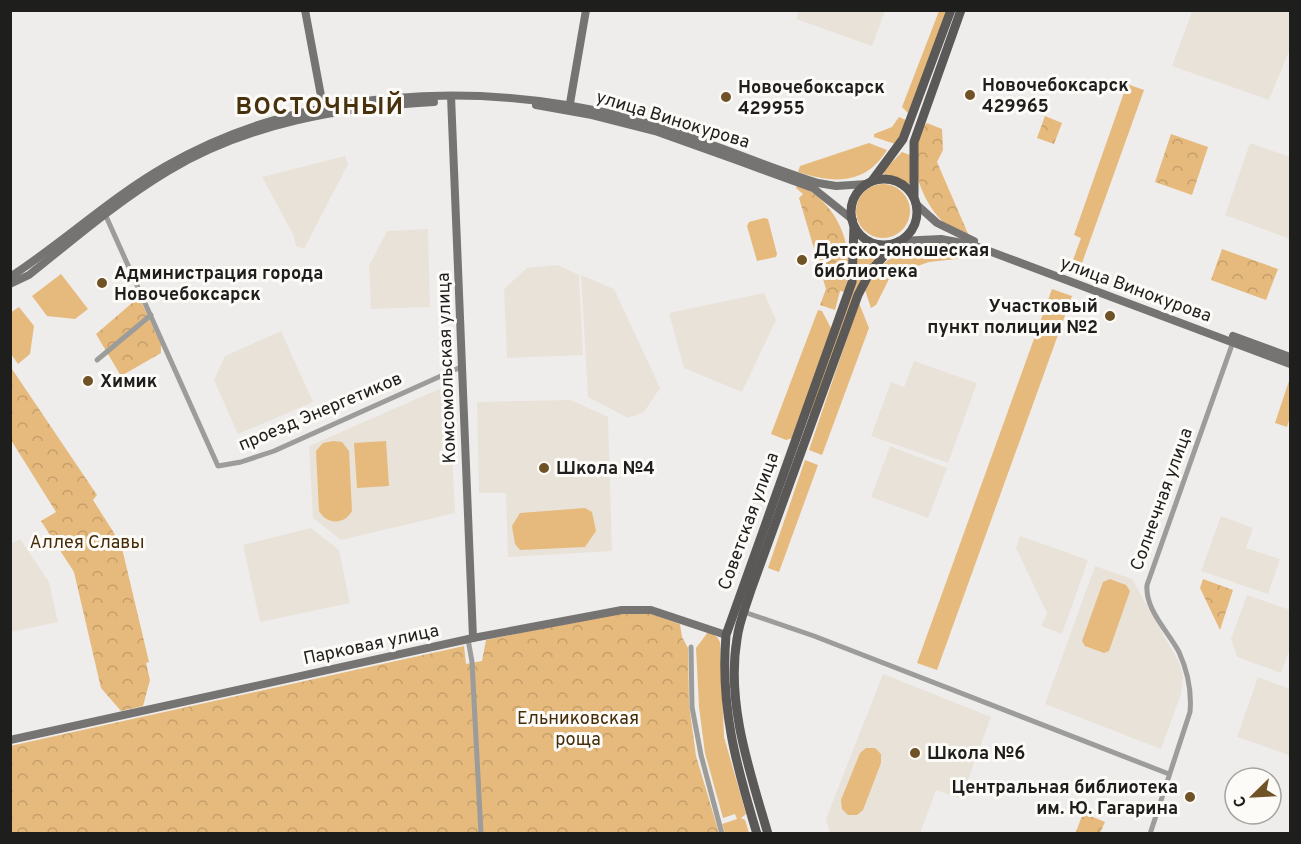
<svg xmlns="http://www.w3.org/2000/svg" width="1301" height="844" viewBox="0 0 1301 844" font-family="Overpass,sans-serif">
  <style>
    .built { fill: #e9e2d9 }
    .grass { fill: #e6b97c }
    .forest { fill: url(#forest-crowns) }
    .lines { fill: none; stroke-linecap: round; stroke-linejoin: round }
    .street { stroke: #9c9c9a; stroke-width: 5 }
    .secondary { stroke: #767473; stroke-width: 8 }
    .primary { stroke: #5a5957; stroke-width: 9 }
    .poi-dot { fill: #705227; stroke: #fdfbf8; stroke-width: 2 }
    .labels { text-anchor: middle; stroke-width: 6; stroke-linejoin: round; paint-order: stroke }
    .poi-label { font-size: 18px; font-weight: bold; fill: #1e1e1d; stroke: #fdfbf8; text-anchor: start }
    .street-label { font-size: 18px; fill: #1e1e1d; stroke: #fdfbf8 }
    .park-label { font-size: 18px; fill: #442c08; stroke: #fdfbf8 }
    .district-label { font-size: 24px; font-weight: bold; letter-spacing: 1.5px; fill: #48310d; stroke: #fdfbf8 }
  </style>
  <defs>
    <pattern id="forest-crowns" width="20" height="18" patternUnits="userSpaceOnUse" patternTransform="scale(1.5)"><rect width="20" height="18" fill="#e6b97c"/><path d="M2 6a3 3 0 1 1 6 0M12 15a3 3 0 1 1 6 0" fill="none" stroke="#c59f6b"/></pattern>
  </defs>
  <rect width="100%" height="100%" fill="#efedeb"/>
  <g class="built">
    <polygon points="799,11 799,10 885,11 872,46 796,19"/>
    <polygon points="1192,11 1290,11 1290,49 1269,100 1172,66"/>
    <polygon points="1250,143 1290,157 1290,239 1225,215"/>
    <polygon points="345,156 348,164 304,249 296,246 294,236 262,177"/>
    <polygon points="428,229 430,307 371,309 369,266 387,231"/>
    <polygon points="558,265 579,275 583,355 507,358 504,289 527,268"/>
    <polygon points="581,275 614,289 660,388 644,412 628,418 588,397"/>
    <polygon points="764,293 776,320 742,392 684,368 669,313"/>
    <polygon points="281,331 313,402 238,434 214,380 225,356"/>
    <polygon points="914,361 977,383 948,463 871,436 891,382 904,387"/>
    <polygon points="439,389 449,394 455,513 341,540 313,518 309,446"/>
    <polygon points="571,400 608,417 612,551 508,557 506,493 479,493 477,402"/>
    <polygon points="890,446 947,468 928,518 871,497"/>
    <polygon points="1221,516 1253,528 1246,548 1280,559 1268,594 1201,571"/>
    <polygon points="311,528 339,550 350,603 260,622 243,545"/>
    <polygon points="1020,536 1088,560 1062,634 1041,626 1047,613 1016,548"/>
    <polygon points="20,539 49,582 58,622 11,632 11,544"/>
    <polygon points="1095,566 1132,579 1180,664 1183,677 1181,694 1161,749 1045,704"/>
    <polygon points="1247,595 1290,610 1290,648 1281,673 1237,657 1231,639"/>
    <polygon points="883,674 991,717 961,799 936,790 920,833 830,833 826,819"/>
    <polygon points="1258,677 1290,689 1289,755 1237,737"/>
  </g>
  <g class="grass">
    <polygon points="939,11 949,11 908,113 902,107"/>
    <polygon points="1127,84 1144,90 1082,263 1073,260 1081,238 1074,235"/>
    <polygon points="899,117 906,120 907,124 895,144 874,137 874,134 892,127"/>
    <path d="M869,143L887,150C865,186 832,183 798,172L800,166Z"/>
    <polygon points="902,152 910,155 911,183 906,184 892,176 885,175 883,171"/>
    <circle cx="883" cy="211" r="27"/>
    <polygon points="764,218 768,219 777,254 776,257 757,261 747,226 749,222"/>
    <path d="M948,241L967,247L965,258L929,262L891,275L876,305L871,308L865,290C881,255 912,243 948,241Z"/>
    <polygon points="858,242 884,251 877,260 811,414 808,413 856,276"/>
    <polygon points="61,274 88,309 75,319 47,316 32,296"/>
    <polygon points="1052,289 1072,296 937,670 917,663"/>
    <polygon points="859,303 869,328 822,455 809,450"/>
    <polygon points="19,307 34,326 30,354 18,364 11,354 10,313"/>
    <polygon points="818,310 822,311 832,330 793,438 786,440 771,434"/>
    <polygon points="1289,381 1290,417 1287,427 1275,423"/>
    <path d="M333,441L342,442L349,451L352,511C344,525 327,525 319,511L316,451L323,443Z"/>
    <polygon points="386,441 389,486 357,488 354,443"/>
    <polygon points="805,460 818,465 779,572 768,568"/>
    <polygon points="585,508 592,512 596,531 585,547 520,550 515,544 512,526 520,513"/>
    <polygon points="1110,579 1126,585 1130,591 1109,651 1104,653 1085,646 1082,641 1103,582"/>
    <polygon points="708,632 717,637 720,642 724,737 746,814 741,818 745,820 749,833 725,833 722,824 737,819 735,814 723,818 705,753 699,707 696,648"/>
    <polygon points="866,748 875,748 881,754 881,763 863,810 857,815 848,815 842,809 841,800 860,753"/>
  </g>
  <g class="forest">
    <polygon points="1045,116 1062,123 1054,144 1037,138"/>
    <path d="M927,123L942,129L943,150L937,162L969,236C963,233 954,230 948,226C922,206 900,150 927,123Z"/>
    <polygon points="1171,134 1208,147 1192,195 1155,182"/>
    <path d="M798,184C840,204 856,249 845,292L840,291L835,310L820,305L826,289L799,198L803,194L796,188Z"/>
    <polygon points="1222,249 1278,269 1266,300 1211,280"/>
    <polygon points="139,297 161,344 161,353 121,376 96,334"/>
    <polygon points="12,369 97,495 93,500 121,544 149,662 146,663 150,680 143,706 121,711 101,688 74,572 41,521 56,512 11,440"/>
    <polygon points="1203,579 1233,590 1220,630 1200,588"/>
    <polygon points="626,611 651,614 680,624 682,637 688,648 689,704 696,756 719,833 11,833 10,746 464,646 466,664 482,661 486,640"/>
    <polygon points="1083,813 1105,822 1100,833 1076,832"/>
  </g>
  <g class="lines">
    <g class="street">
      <polyline points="105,214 218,466 241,462 274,451 461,367"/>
      <polyline points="97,360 151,315"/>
      <polyline points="744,612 814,636 1169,774"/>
      <polyline points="468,639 472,662 481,834"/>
      <polyline points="691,647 692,707 701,755 722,834"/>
      <path d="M1150,834L1190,712C1192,690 1188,672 1179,652C1168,631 1145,610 1147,585L1233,342"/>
    </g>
    <g class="secondary">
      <polyline points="305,10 324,112"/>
      <polyline points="451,96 473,638"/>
      <polyline points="536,105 592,115 655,131 739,161 813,188 853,220"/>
      <polyline points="569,109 586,10"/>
      <polyline points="916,204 937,223 974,241"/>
      <polyline points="899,241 941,239 973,245 1290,364"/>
      <path d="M10,277C64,242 110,198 166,166C303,87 478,80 629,118C694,135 755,163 818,183L836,186L867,184"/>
      <path d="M10,284L29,275C74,239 118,201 168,171C248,123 342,107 434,102"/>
      <polyline points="1233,336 1290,357"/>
      <polyline points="10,740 473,638 622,610 651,610 726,635"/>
    </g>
    <g class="primary">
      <circle cx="884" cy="212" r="33"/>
      <polyline points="872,181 903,139 951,10"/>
      <polyline points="914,196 914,142 961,10"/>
      <path d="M757,834C736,765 720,707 726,635L852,282L854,226"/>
      <path d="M768,834C750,772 726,704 737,639C739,622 746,606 751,590L858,295L870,272L895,243"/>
    </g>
  </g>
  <g class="poi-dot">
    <circle cx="970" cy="95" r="6"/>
    <circle cx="726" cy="97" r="6"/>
    <circle cx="802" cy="260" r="6"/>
    <circle cx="102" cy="283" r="6"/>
    <circle cx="1110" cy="316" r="6"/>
    <circle cx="88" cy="381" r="6"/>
    <circle cx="544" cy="468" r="6"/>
    <circle cx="915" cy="753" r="6"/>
    <circle cx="1190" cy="797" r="6"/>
  </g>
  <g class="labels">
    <g class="poi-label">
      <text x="982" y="91">Новочебоксарск<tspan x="982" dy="21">429965</tspan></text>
      <text x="738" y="93">Новочебоксарск<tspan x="738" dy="21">429955</tspan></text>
      <text x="814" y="256">Детско-юношеская<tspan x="814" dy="21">библиотека</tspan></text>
      <text x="114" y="279">Администрация города<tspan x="114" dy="21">Новочебоксарск</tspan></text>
      <text x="1098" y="312" text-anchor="end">Участковый<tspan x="1098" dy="21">пункт полиции №2</tspan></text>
      <text x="100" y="387">Химик</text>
      <text x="556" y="474">Школа №4</text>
      <text x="927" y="759">Школа №6</text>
      <text x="1178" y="793" text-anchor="end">Центральная библиотека<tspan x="1178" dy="21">им. Ю. Гагарина</tspan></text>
    </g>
    <g class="street-label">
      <text transform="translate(673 119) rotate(17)" y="6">улица Винокурова</text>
      <text transform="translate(1136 289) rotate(20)" y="6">улица Винокурова</text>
      <text transform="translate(446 368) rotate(-92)" y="6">Комсомольская улица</text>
      <text transform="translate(320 411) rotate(-23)" y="6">проезд Энергетиков</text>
      <text transform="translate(1161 499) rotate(-70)" y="6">Солнечная улица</text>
      <text transform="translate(748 521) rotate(-70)" y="6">Советская улица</text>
      <text transform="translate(371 644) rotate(-12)" y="6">Парковая улица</text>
    </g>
    <g class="park-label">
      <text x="87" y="548">Аллея Славы</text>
      <text x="578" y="724">Ельниковская<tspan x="578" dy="21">роща</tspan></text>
    </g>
    <g class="district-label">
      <text x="320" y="114">ВОСТОЧНЫЙ</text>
    </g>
  </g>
  <rect width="1301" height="844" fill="none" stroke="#1e1e1d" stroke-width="24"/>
  <g transform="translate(1253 796) rotate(246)"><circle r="28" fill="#fdfbf8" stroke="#a4a3a0" stroke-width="1.5"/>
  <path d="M0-4.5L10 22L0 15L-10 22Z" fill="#705227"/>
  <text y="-9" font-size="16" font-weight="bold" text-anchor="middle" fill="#1e1e1d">С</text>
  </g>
</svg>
